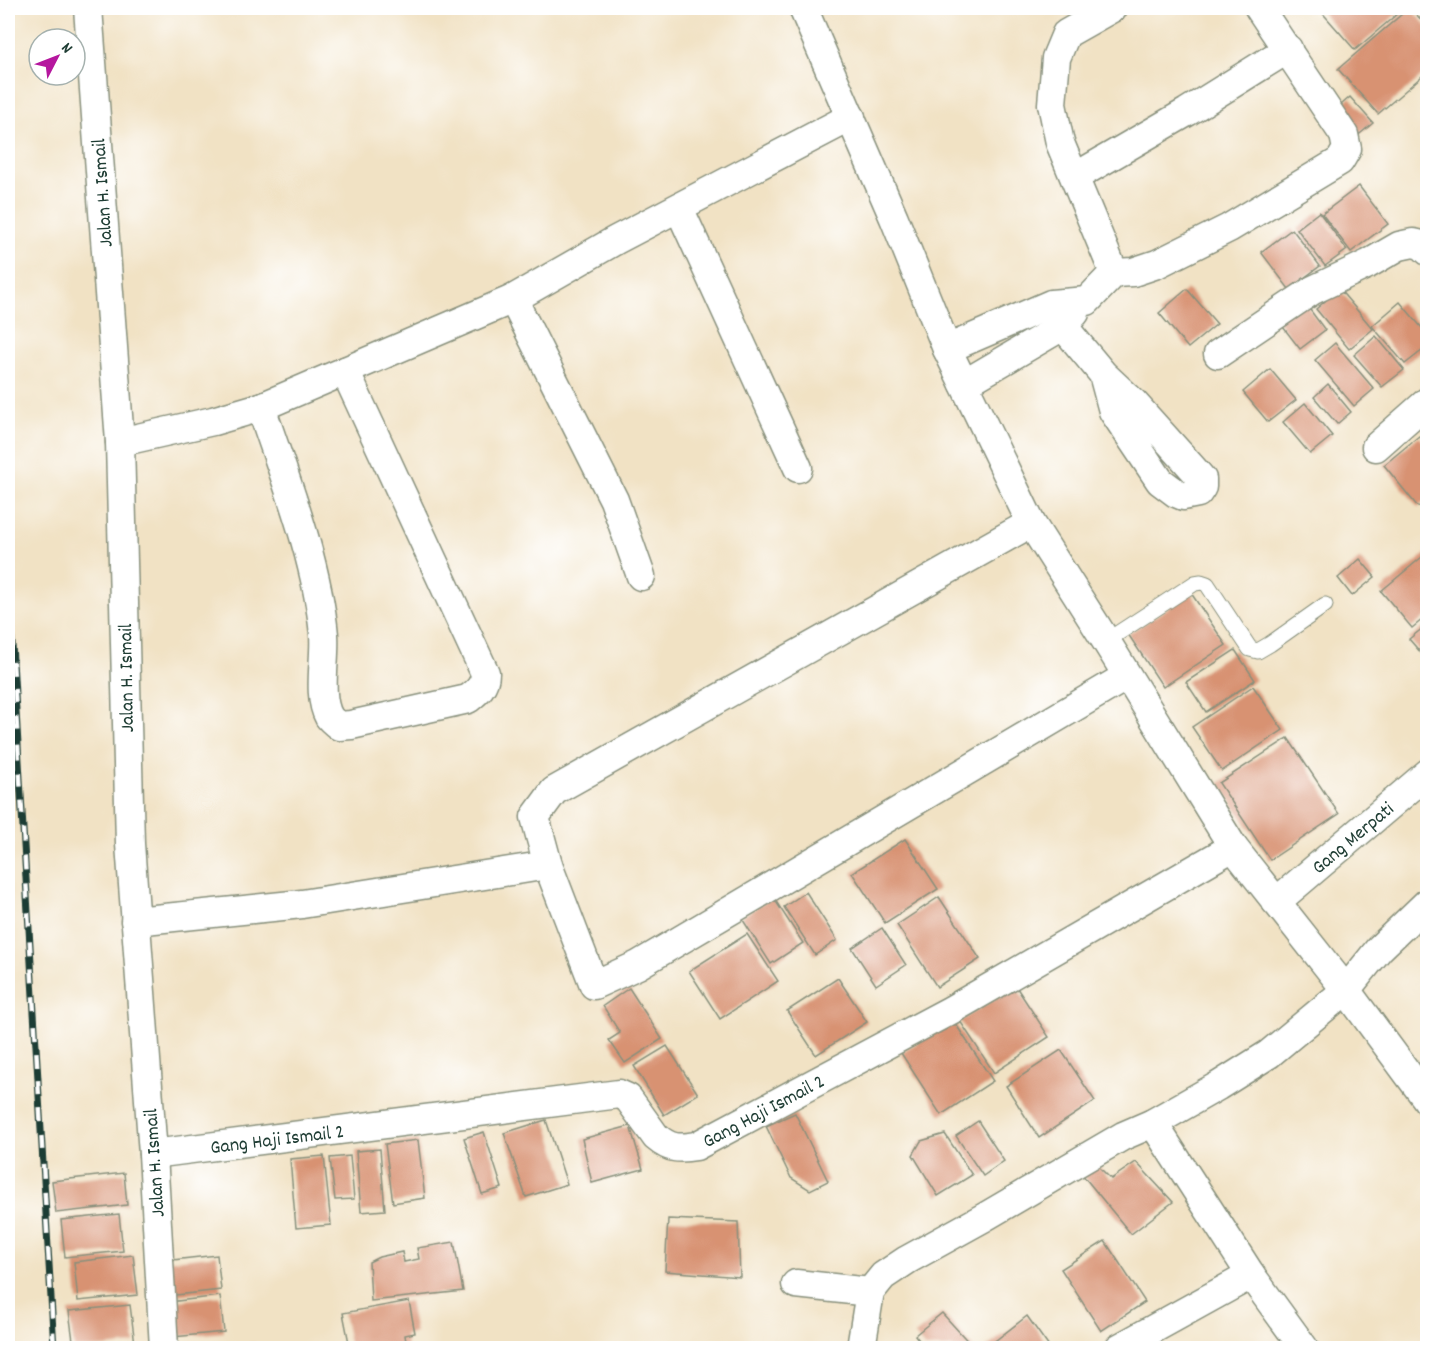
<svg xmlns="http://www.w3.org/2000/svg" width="1435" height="1356" viewBox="0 0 1435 1356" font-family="Dekko,sans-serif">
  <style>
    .building { fill: #d89272 }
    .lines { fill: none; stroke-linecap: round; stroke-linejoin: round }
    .service-casing { stroke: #88907c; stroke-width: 17 }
    .minor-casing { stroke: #88907c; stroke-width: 31 }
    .service { stroke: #fff; stroke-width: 15 }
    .minor { stroke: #fff; stroke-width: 28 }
    .rail-casing { stroke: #1f3d34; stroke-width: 7 }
    .rail { stroke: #fff; stroke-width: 4.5; stroke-dasharray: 14; stroke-linecap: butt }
    .labels { text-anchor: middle; stroke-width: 4.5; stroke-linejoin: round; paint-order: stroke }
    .street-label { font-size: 20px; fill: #1f3d34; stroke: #fff }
  </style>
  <rect width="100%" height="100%" fill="#fff"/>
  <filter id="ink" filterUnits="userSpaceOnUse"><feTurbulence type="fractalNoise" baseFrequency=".0167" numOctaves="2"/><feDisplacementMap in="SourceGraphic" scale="12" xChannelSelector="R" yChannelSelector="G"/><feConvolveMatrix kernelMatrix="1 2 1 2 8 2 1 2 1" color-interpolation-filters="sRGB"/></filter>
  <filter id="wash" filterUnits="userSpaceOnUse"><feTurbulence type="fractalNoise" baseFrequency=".008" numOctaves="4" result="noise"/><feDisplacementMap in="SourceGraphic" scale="24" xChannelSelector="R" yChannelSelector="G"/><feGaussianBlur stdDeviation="1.35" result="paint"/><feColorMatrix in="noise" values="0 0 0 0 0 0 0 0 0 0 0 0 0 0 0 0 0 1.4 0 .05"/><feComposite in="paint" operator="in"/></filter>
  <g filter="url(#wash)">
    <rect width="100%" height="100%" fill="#f1e2c4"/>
    <g id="blocks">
      <g class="building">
        <polygon points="1318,8 1404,8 1355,50"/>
        <polygon points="1409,8 1410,8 1428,27 1428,71 1378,114 1338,69"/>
        <polygon points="1350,97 1373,123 1355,138 1333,112"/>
        <polygon points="1359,186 1388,224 1351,252 1322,214"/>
        <polygon points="1319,212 1347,250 1325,266 1297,229"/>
        <polygon points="1292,229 1320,266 1289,289 1261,252"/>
        <polygon points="1187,289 1217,324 1188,348 1159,313"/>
        <polygon points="1339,289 1373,329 1349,349 1316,309"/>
        <polygon points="1302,299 1325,330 1300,349 1276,318"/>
        <polygon points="1400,302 1428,335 1428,346 1405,364 1372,326"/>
        <polygon points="1376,336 1404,370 1382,387 1354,355"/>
        <polygon points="1335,343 1374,389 1354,406 1315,360"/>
        <polygon points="1270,369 1296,400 1268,422 1243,392"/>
        <polygon points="1328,384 1351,412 1337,424 1314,397"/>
        <polygon points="1305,403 1332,436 1310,454 1283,422"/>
        <polygon points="1419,436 1428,447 1428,499 1418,507 1384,465"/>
        <polygon points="1428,552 1428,615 1412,628 1381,591"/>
        <polygon points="1360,559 1375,577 1352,596 1338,578"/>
        <polygon points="1191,593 1226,645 1163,687 1128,634"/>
        <polygon points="1428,624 1428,661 1409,639"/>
        <polygon points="1235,650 1255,680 1206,712 1186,682"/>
        <polygon points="1253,686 1283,730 1222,771 1192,727"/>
        <polygon points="1288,738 1339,814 1270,860 1219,783"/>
        <polygon points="905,839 938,889 885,923 852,873"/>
        <polygon points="806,892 837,940 815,955 784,907"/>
        <polygon points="773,897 803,943 771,964 741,917"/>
        <polygon points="939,897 980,959 937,987 897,925"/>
        <polygon points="882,928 906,965 876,985 852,948"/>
        <polygon points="747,934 778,981 720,1019 689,971"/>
        <polygon points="838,978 867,1022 816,1055 787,1011"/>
        <polygon points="1015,985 1049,1037 994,1073 960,1021"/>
        <polygon points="629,988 662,1039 625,1063 609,1040 620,1033 603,1006"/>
        <polygon points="953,1020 993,1081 941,1115 901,1053"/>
        <polygon points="667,1046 698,1094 664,1115 634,1066"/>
        <polygon points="1061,1050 1095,1101 1039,1138 1006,1086"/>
        <polygon points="795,1113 828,1181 810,1190 791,1178 766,1126"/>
        <polygon points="546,1120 567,1184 526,1197 504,1133"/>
        <polygon points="978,1121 1004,1161 983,1176 956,1136"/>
        <polygon points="630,1126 643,1169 592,1183 582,1139"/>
        <polygon points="484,1132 502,1188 482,1194 464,1138"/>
        <polygon points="945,1134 972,1175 938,1196 913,1155 921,1141"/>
        <polygon points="418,1140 425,1198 393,1203 385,1144"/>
        <polygon points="380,1149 385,1210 361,1212 356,1151"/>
        <polygon points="324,1156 331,1225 296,1228 290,1159"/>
        <polygon points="350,1156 354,1199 335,1200 330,1158"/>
        <polygon points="1094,1162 1111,1179 1136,1162 1173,1202 1131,1234 1081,1173"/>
        <polygon points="124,1173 127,1205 56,1213 52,1181"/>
        <polygon points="119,1214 123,1251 65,1257 61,1220"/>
        <polygon points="668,1219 738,1222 740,1277 665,1271"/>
        <polygon points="1105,1241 1145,1302 1101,1331 1061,1269"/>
        <polygon points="454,1242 463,1291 371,1301 369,1262 379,1257 402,1252 404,1262 419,1259 417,1248"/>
        <polygon points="133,1255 138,1295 78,1301 74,1262"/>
        <polygon points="217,1255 221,1290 167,1296 164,1261"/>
        <polygon points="220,1296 224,1332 173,1337 169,1302"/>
        <polygon points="409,1301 415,1333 405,1335 407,1348 362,1348 362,1347 350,1348 343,1313"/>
        <polygon points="130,1305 135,1344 96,1348 74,1348 69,1311"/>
        <polygon points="942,1313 974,1348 925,1348 915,1335"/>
        <polygon points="1027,1316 1049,1347 1047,1348 986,1348"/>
        <polygon points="255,1343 256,1348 227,1348 227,1346"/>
      </g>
    </g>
  </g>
  <g filter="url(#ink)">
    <use href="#blocks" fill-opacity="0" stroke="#88907c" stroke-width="1.5"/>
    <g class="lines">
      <g class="service-casing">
        <polyline id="service" points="1106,641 1195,583 1201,582 1207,584 1250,649 1258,651 1270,644 1325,605"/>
      </g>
      <g class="minor-casing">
        <g id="minor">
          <polyline points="88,8 120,442 130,844 153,1154 164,1348"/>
          <polyline points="803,8 894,218 947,349 1031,523 1106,641 1233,847 1346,990 1428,1101"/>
          <polyline points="1075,177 1187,112 1288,49"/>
          <polyline points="679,208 798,468"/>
          <polyline points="1114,273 1133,272 1157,264 1229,228 1340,161 1347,149 1344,135 1259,8"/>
          <polyline points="513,299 614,500 641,576"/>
          <polyline points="1063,326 1103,374 1134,403 1196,472 1202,479 1202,487 1198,493 1183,496 1176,493 1160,481 1113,411 1103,374"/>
          <polyline points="947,349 1051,304 1087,301 1114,273 1060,143 1052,104 1056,58 1066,34 1112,8"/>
          <polyline points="1218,354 1313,290 1368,264 1399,246 1413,243 1422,245 1428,251"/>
          <polyline points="964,384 1063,326 1075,313"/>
          <path d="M261,407C285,479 317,559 324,635C326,659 317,696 329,717C331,720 335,723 339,726L351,725L468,699C477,692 485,686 485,673L345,371"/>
          <polyline points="120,442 213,421 261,407 513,299 616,240 851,117"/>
          <polyline points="1376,447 1428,401"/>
          <polyline points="1031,523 554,791 535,817 548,865 594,985 638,965 1127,676"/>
          <polyline points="1276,902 1428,773"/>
          <polyline points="135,921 302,904 548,865"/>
          <polyline points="1153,1123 1251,1275 1304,1348"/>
          <path d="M153,1154L619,1094L628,1098L656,1137C670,1149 679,1149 696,1146L951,1010L1233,847"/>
          <polyline points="796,1284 870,1292"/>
          <polyline points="861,1348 870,1292 883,1276 907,1260 983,1218 1123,1136 1153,1123 1218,1086 1269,1054 1346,990 1379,949 1428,902"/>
          <polyline points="1119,1348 1251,1275"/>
        </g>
      </g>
      <use href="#service" class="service"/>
      <use href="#minor" class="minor"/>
      <g class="rail-casing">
        <polyline id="rail" points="8,577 54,1348"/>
      </g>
      <use href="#rail" class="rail"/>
    </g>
  </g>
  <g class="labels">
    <g class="street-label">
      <text transform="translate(101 193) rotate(-94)" y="7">Jalan H. Ismail</text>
      <text transform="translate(125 678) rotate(-91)" y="7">Jalan H. Ismail</text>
      <text transform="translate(1352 837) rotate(-40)" y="7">Gang Merpati</text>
      <text transform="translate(763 1110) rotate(-28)" y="7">Gang Haji Ismail 2</text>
      <text transform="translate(277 1138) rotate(-7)" y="7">Gang Haji Ismail 2</text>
      <text transform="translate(153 1163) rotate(-94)" y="7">Jalan H. Ismail</text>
    </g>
  </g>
  <rect width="1435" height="1356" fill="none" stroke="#fff" stroke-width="30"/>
  <g transform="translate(57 57) rotate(48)"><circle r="28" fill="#ffffff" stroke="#a5b1ae" stroke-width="1.5"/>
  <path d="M0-4.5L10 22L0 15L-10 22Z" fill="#b5179e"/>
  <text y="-9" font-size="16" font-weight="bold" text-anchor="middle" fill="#1f3d34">N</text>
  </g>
</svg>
